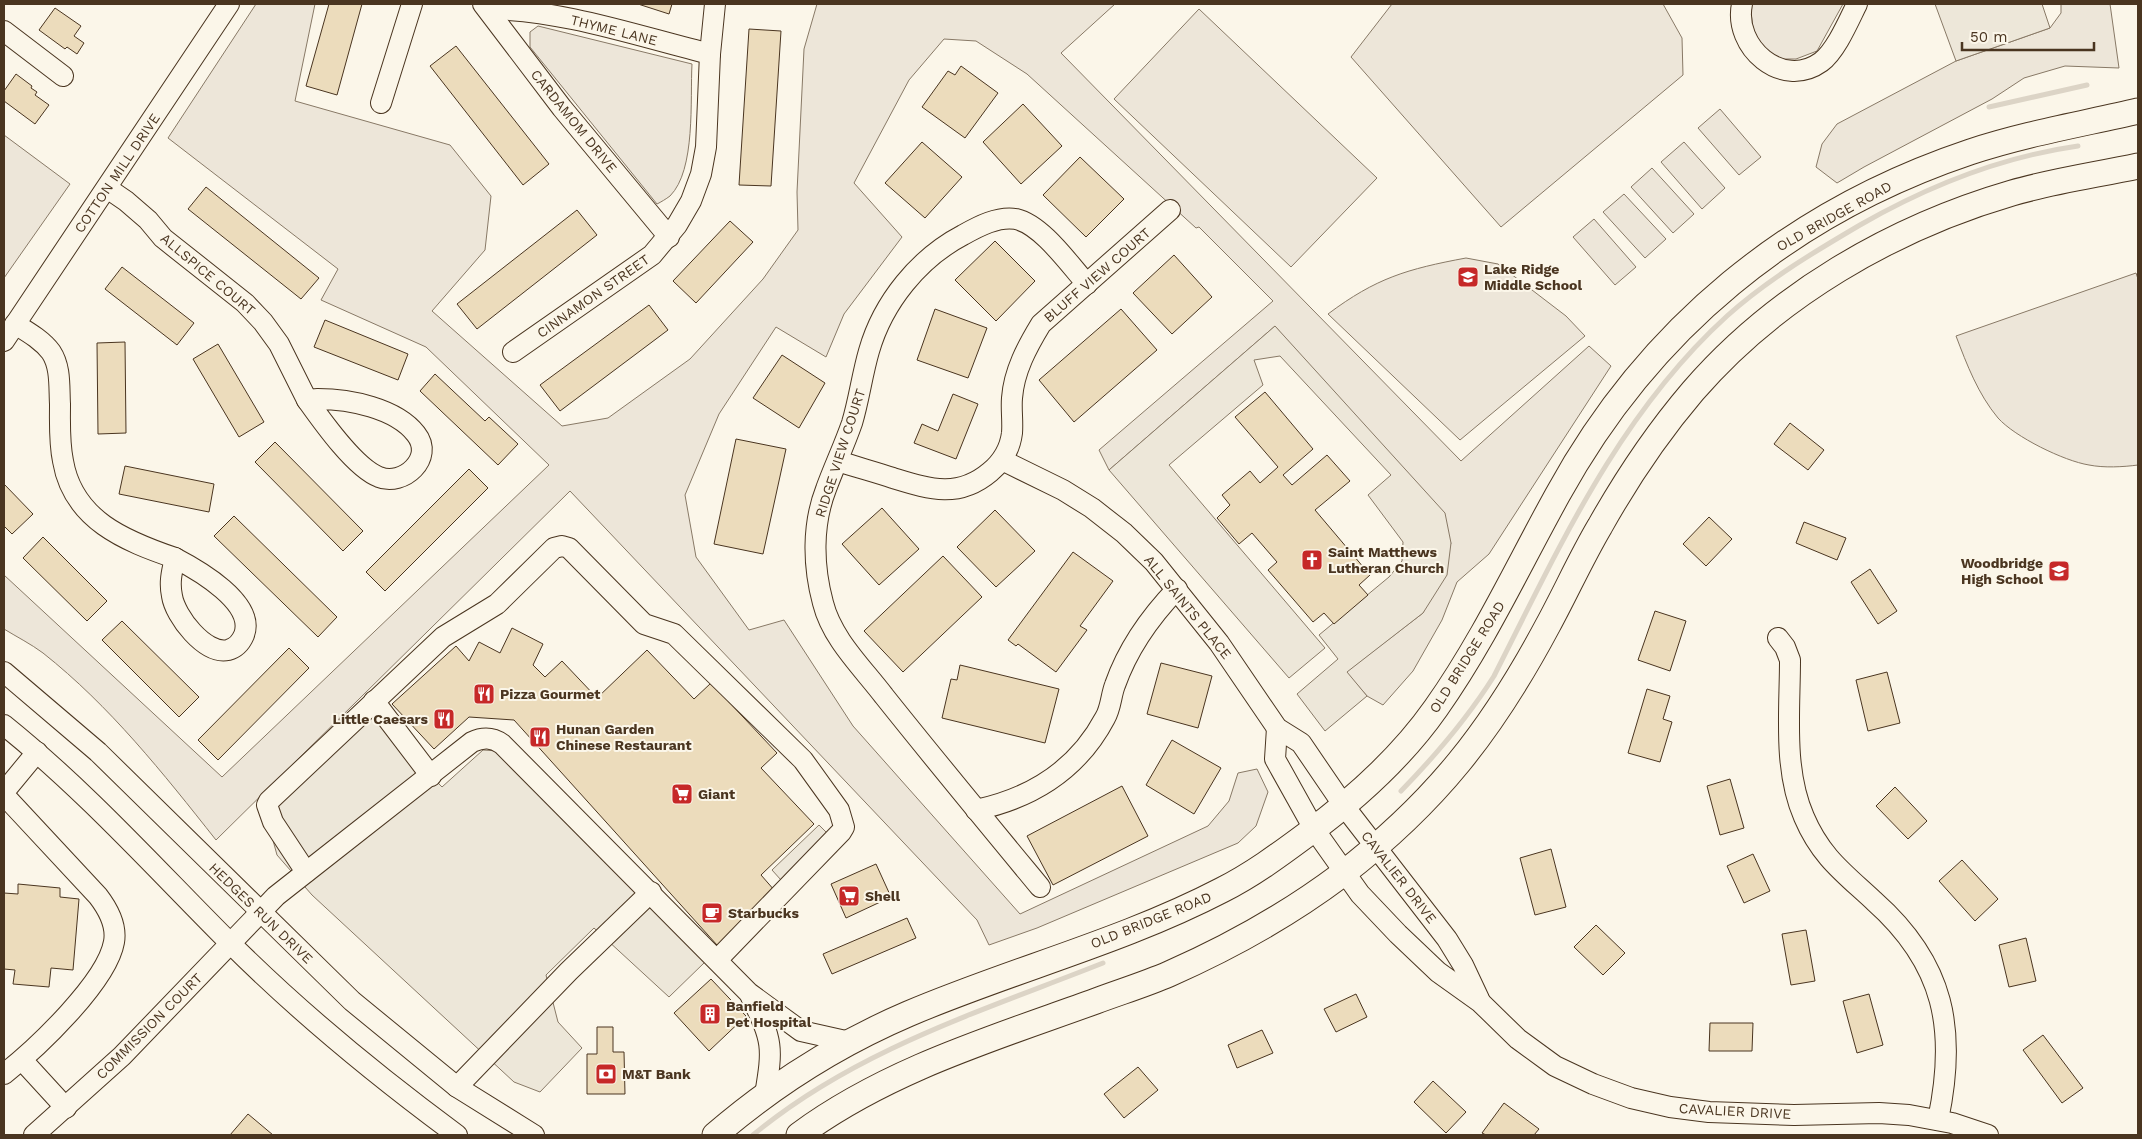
<svg xmlns="http://www.w3.org/2000/svg" width="2142" height="1139" viewBox="0 0 2142 1139" font-family="'Work Sans',sans-serif">
  <style>
    .green { fill: #ede6d9; stroke: #887966 }
    .parking { fill: #ede7d9; stroke: #887966 }
    .lines { fill: none; stroke-linecap: round; stroke-linejoin: round }
    .stream { stroke: #dcd4c6; stroke-width: 5 }
    .building { fill: #ecdcbc; stroke: #4a3520 }
    .minor-casing { stroke: #4a3520; stroke-width: 22 }
    .major-casing { stroke: #4a3520; stroke-width: 27 }
    .minor { stroke: #fbf6e9; stroke-width: 20 }
    .major { stroke: #fbf6e9; stroke-width: 25 }
    .labels { text-anchor: middle; stroke-width: 4; stroke-linejoin: round; paint-order: stroke }
    .street-label { font-size: 14px; fill: #4a3520; stroke: #fbf6e9 }
    .poi-label { font-size: 14px; font-weight: bold; fill: #4a3520; stroke: #fbf6e9; text-anchor: start }
  </style>
  <rect width="100%" height="100%" fill="#fbf6e9"/>
  <g class="green">
    <path d="M256,4H315L295,101L450,145L491,196L485,250L432,311L562,426L608,418L690,359L763,279L798,230L797,192L804,49L817,4H1115L1061,53L1461,461L1589,346L1611,366L1489,554L1457,582L1442,620L1413,671L1383,705L1367,696L1346,672L1423,613L1451,543L1275,326L1109,470L1099,450L1273,301L1199,227L1196,228L1027,74L976,41L944,39L909,80L854,183L902,237L844,314L826,357L776,327L719,414L685,495L696,557L749,630L784,620L853,726L1020,914L1208,826L1229,801L1238,773L1257,769L1268,792L1256,826L1238,843L1037,928L989,945L977,920L570,491L216,840C163,773 110,706 43,653C31,644 17,637 4,629V575L222,777L549,465L426,347L321,300L338,269L168,138Z"/>
    <polygon points="1392,4 1663,4 1682,38 1683,75 1501,227 1351,57"/>
    <polygon points="1750,4 1843,4 1817,51 1796,59 1772,59 1755,46"/>
    <polygon points="2061,4 2110,4 2119,68 2065,66 2024,78 1992,99 1864,167 1837,183 1816,167 1822,144 1837,124 1956,61 2050,28 2061,13"/>
    <polygon points="1199,9 1377,178 1291,267 1114,99"/>
    <path d="M538,26L692,64C690,99 696,170 670,196C666,199 661,202 657,204L530,47V32Z"/>
    <polygon points="1720,109 1761,157 1739,175 1698,128"/>
    <polygon points="4,135 70,184 4,278"/>
    <polygon points="1684,142 1725,188 1702,209 1661,162"/>
    <polygon points="1652,168 1694,214 1673,233 1631,187"/>
    <polygon points="1624,194 1666,239 1645,258 1603,212"/>
    <polygon points="1594,219 1636,267 1615,285 1573,237"/>
    <path d="M1466,258L1498,264L1566,316L1585,336L1460,440L1328,314C1376,278 1407,269 1466,258Z"/>
    <path d="M2136,273L2138,279V465C2123,467 2104,468 2089,465C2064,461 2015,437 1998,418C1978,394 1967,365 1956,336Z"/>
  </g>
  <g class="parking">
    <polygon points="1935,4 2042,4 2050,28 1956,61"/>
    <polygon points="1275,326 1445,513 1451,543 1447,575 1423,613 1347,672 1367,696 1325,731 1297,694 1338,659 1319,635 1389,577 1402,561 1403,542 1368,495 1391,475 1280,356 1254,360 1263,385 1169,465 1325,648 1289,678 1109,470"/>
    <polygon points="369,713 442,787 483,750 499,751 705,962 669,997 594,928 546,975 558,1022 582,1048 540,1092 514,1082 312,895 277,855 265,811"/>
    <polygon points="819,825 829,835 781,880 772,870"/>
  </g>
  <g class="lines">
    <g class="stream">
      <polyline points="1989,107 2087,85"/>
      <path d="M1401,791C1436,755 1467,719 1494,676C1559,548 1618,415 1727,316C1767,280 1814,252 1860,225C1928,186 2000,157 2078,146"/>
      <path d="M753,1135C855,1050 982,1011 1103,963"/>
    </g>
  </g>
  <g class="building">
    <polygon points="329,4 362,4 337,95 306,86"/>
    <polygon points="638,4 672,4 669,14"/>
    <polygon points="55,8 81,26 74,36 84,43 77,54 67,47 65,49 39,30"/>
    <polygon points="749,29 781,31 771,186 739,185"/>
    <polygon points="456,46 549,164 523,185 430,66"/>
    <polygon points="961,66 998,93 965,138 922,107 948,71 955,75"/>
    <polygon points="16,74 32,86 31,88 37,92 35,95 49,105 35,124 4,101 4,91"/>
    <polygon points="1023,104 1062,146 1021,184 983,142"/>
    <polygon points="922,142 962,177 925,218 885,183"/>
    <polygon points="1080,157 1124,199 1086,237 1043,195"/>
    <polygon points="206,187 319,278 301,299 188,209"/>
    <polygon points="577,210 597,235 477,329 457,304"/>
    <polygon points="730,221 753,242 696,303 673,281"/>
    <polygon points="995,241 1035,281 996,321 955,280"/>
    <polygon points="1174,255 1212,297 1172,334 1133,293"/>
    <polygon points="122,267 194,323 177,345 105,289"/>
    <polygon points="649,305 668,330 560,411 540,385"/>
    <polygon points="935,309 987,328 968,378 917,360"/>
    <polygon points="1121,309 1157,350 1074,422 1039,380"/>
    <polygon points="325,320 408,354 398,380 314,347"/>
    <polygon points="125,342 126,433 98,434 97,343"/>
    <polygon points="218,344 264,422 239,437 193,359"/>
    <polygon points="782,355 825,383 799,428 753,398"/>
    <polygon points="435,374 485,421 489,417 518,444 498,465 420,391"/>
    <polygon points="1265,392 1313,449 1283,475 1292,485 1327,455 1350,481 1315,510 1370,575 1359,585 1368,595 1334,624 1324,613 1313,622 1268,570 1277,562 1252,533 1239,544 1217,518 1230,505 1222,495 1250,471 1260,483 1278,467 1235,417"/>
    <polygon points="953,394 978,404 956,459 914,443 922,424 938,431"/>
    <polygon points="1790,423 1824,450 1808,470 1774,444"/>
    <polygon points="736,439 786,449 763,554 714,544"/>
    <polygon points="275,442 363,531 343,551 255,462"/>
    <polygon points="125,466 214,484 209,512 119,494"/>
    <polygon points="469,469 488,488 385,591 366,572"/>
    <polygon points="4,484 33,514 12,534 4,526"/>
    <polygon points="882,508 919,549 879,585 842,544"/>
    <polygon points="995,510 1035,551 996,587 957,547"/>
    <polygon points="234,516 337,617 318,637 214,536"/>
    <polygon points="1709,517 1732,539 1706,566 1683,544"/>
    <polygon points="1804,522 1846,538 1837,560 1796,543"/>
    <polygon points="43,537 107,601 87,621 23,558"/>
    <polygon points="1073,552 1113,581 1080,626 1087,630 1056,672 1018,644 1016,646 1008,640"/>
    <polygon points="943,556 982,597 903,672 864,631"/>
    <polygon points="1870,569 1897,611 1878,624 1851,582"/>
    <polygon points="1655,611 1686,621 1670,671 1638,660"/>
    <polygon points="122,621 199,697 179,717 102,640"/>
    <polygon points="512,628 543,644 533,665 545,677 562,661 597,698 647,650 694,699 711,683 777,753 761,768 814,824 761,875 775,891 717,945 514,720 469,717 434,749 392,704 456,646 469,661 479,642 500,653"/>
    <polygon points="289,648 309,668 218,760 198,740"/>
    <polygon points="1161,663 1212,676 1198,728 1147,714"/>
    <polygon points="960,665 1059,689 1045,743 942,718 951,679 957,680"/>
    <polygon points="1887,672 1900,723 1868,731 1856,680"/>
    <polygon points="1647,689 1670,696 1663,719 1672,722 1660,762 1628,753"/>
    <polygon points="1172,740 1221,768 1194,814 1146,785"/>
    <polygon points="1730,779 1744,828 1720,835 1707,786"/>
    <polygon points="1122,786 1148,836 1053,885 1027,836"/>
    <polygon points="1895,787 1927,821 1908,839 1876,806"/>
    <polygon points="1551,849 1566,907 1535,915 1520,858"/>
    <polygon points="1753,854 1770,891 1744,903 1727,866"/>
    <polygon points="1962,860 1998,899 1975,921 1939,881"/>
    <polygon points="876,864 891,897 846,918 831,884"/>
    <polygon points="18,884 60,888 60,897 79,899 73,970 51,968 49,987 13,984 15,970 4,969 4,893 18,894"/>
    <polygon points="907,918 916,938 832,974 823,954"/>
    <polygon points="1596,925 1625,953 1603,975 1574,947"/>
    <polygon points="1806,930 1815,981 1791,985 1782,934"/>
    <polygon points="2026,938 2036,981 2009,987 1999,945"/>
    <polygon points="711,979 746,1016 709,1051 674,1013"/>
    <polygon points="1356,994 1367,1017 1336,1032 1324,1009"/>
    <polygon points="1869,994 1883,1045 1857,1053 1843,1001"/>
    <polygon points="1710,1023 1753,1023 1752,1051 1709,1051"/>
    <polygon points="597,1027 613,1027 613,1052 624,1052 625,1094 587,1094 587,1054 597,1054"/>
    <polygon points="1262,1030 1273,1053 1237,1068 1228,1045"/>
    <polygon points="2043,1035 2083,1088 2062,1103 2023,1050"/>
    <polygon points="1138,1067 1158,1090 1124,1118 1104,1094"/>
    <polygon points="1433,1081 1466,1112 1446,1133 1414,1102"/>
    <polygon points="1504,1103 1539,1129 1534,1135 1486,1135 1482,1133"/>
    <polygon points="248,1114 273,1135 230,1135"/>
  </g>
  <g class="lines">
    <g class="minor-casing">
      <g id="minor">
        <polyline points="483,4 562,108 669,237"/>
        <path d="M1742,4C1733,47 1782,90 1821,62C1836,51 1849,20 1857,4"/>
        <path d="M488,9C563,10 637,36 710,54"/>
        <polyline points="4,31 63,76"/>
        <polyline points="381,103 412,4"/>
        <polyline points="107,188 126,201 148,220 163,238 245,303 263,322 279,344 307,400"/>
        <path d="M15,324C28,332 42,340 51,352C61,367 59,387 60,404C60,423 59,442 63,461C73,520 125,541 175,558"/>
        <polyline points="4,341 229,4"/>
        <polyline points="513,352 652,255 677,225 691,201 701,174 706,147 710,54 715,4"/>
        <path d="M318,399C349,399 396,408 416,434C435,458 403,487 379,477C355,468 322,421 307,400Z"/>
        <polyline points="1002,460 1063,490 1092,508 1124,533 1154,562 1219,643 1277,728 1301,743 1344,806 1447,939 1463,965 1479,999"/>
        <path d="M838,461C856,467 875,472 893,478C929,489 958,499 990,472C1002,462 1010,449 1012,433C1013,421 1011,410 1012,398C1014,371 1027,347 1041,324L1170,210"/>
        <path d="M175,558C198,570 256,603 244,635C241,642 236,648 228,650C205,655 175,616 172,596C169,582 172,571 175,558Z"/>
        <path d="M1778,638L1785,647L1790,660C1790,711 1783,769 1804,817C1821,857 1844,873 1874,901C1945,964 1957,1030 1938,1120"/>
        <polyline points="4,672 98,752 352,1001 457,1087 534,1135"/>
        <polyline points="374,701 431,776"/>
        <path d="M4,725C86,791 155,868 229,942C300,1013 377,1076 457,1135"/>
        <polyline points="1277,728 1275,759 1314,829 1360,894 1398,934 1438,972 1480,1002 1518,1039 1555,1066 1593,1084 1631,1098 1670,1107 1709,1112 1794,1115 1879,1113 1909,1115 1952,1123 1988,1135"/>
        <polyline points="4,792 37,752"/>
        <path d="M4,795L98,896C108,909 117,925 114,942C107,982 36,1049 4,1074"/>
        <path d="M976,810C1032,798 1078,769 1105,718C1111,708 1111,695 1115,685C1128,648 1150,617 1177,589"/>
        <polyline points="306,872 273,822 267,805 269,801 443,637 497,604 554,548 562,546 569,548 644,624 674,634 803,760 839,810 844,827 841,832 717,960"/>
        <path d="M1040,887C988,824 935,760 884,696C862,667 832,639 823,603C813,566 812,525 826,489C834,467 844,446 852,423C859,400 862,375 869,351C883,302 919,258 963,235C979,226 998,216 1016,219C1042,225 1069,264 1087,284"/>
        <path d="M751,997C773,1041 773,1047 765,1095"/>
        <polyline points="22,1060 66,1108"/>
        <polyline points="457,1087 569,971 651,892"/>
        <path d="M34,1135L122,1056L276,896L472,742C483,737 492,737 502,744L749,993L801,1031L850,1042"/>
      </g>
    </g>
    <g class="major-casing">
      <g id="major">
        <path d="M715,1135C773,1085 838,1044 908,1014C1011,970 1122,942 1222,890C1252,875 1279,855 1306,835C1355,799 1401,758 1436,708C1484,640 1518,566 1558,494C1649,328 1791,212 1970,152C2024,134 2082,124 2138,111"/>
        <path d="M799,1135C887,1070 994,1038 1096,1001C1120,992 1146,984 1169,974C1228,948 1289,914 1341,875C1436,802 1492,730 1548,625C1566,592 1581,558 1600,526C1627,478 1658,432 1693,391C1775,296 1892,228 2012,193C2053,181 2096,175 2138,166"/>
      </g>
    </g>
    <use href="#minor" class="minor"/>
    <use href="#major" class="major"/>
  </g>
  <defs>
    <g id="school-square" transform="scale(1.125)"><rect x="-9" y="-9" width="18" height="18" rx="4" fill="#c62828" stroke="#fbf6e9"/><path d="M0-5L7-2L0 1L-7-2ZM-4 1L0 2.5L4 1V4Q0 6-4 4Z" fill="#fff"/></g>
    <g id="church-square" transform="scale(1.125)"><rect x="-9" y="-9" width="18" height="18" rx="4" fill="#c62828" stroke="#fbf6e9"/><path d="M-1.2-6h2.4v3.5h3.3v2.4h-3.3V6h-2.4V-.1h-3.3v-2.4h3.3Z" fill="#fff"/></g>
    <g id="restaurant-square" transform="scale(1.125)"><rect x="-9" y="-9" width="18" height="18" rx="4" fill="#c62828" stroke="#fbf6e9"/><path d="M-5-6h1v4h1v-4h1v4h1v-4h1v5L-1.5 .5V6h-2V.5L-5-1ZM5-6V6H3V1.5H1.5Q1.5-4 5-6Z" fill="#fff"/></g>
    <g id="supermarket-square" transform="scale(1.125)"><rect x="-9" y="-9" width="18" height="18" rx="4" fill="#c62828" stroke="#fbf6e9"/><path d="M-6-5.5h2.5l.6 2H6L4.5 2H-2.5L-4.4-4H-6ZM-1.5 3.2a1.3 1.3 0 1 0 .1 0ZM3 3.2a1.3 1.3 0 1 0 .1 0Z" fill="#fff"/></g>
    <g id="cafe-square" transform="scale(1.125)"><rect x="-9" y="-9" width="18" height="18" rx="4" fill="#c62828" stroke="#fbf6e9"/><path d="M-5.5-4.5H6V0H3Q3 3.5 0 3.5H-2.5Q-5.5 3.5-5.5 0ZM3-3.2v2h1.7v-2ZM-6 4.5H4V6H-6Z" fill="#fff"/></g>
    <g id="building-square" transform="scale(1.125)"><rect x="-9" y="-9" width="18" height="18" rx="4" fill="#c62828" stroke="#fbf6e9"/><path d="M-4-6H4V6H1V3H-1V6H-4ZM-2.5-4.3h1.7v1.8h-1.7ZM.8-4.3h1.7v1.8H.8ZM-2.5-1h1.7V.8h-1.7ZM.8-1h1.7V.8H.8Z" fill="#fff"/></g>
    <g id="bank-square" transform="scale(1.125)"><rect x="-9" y="-9" width="18" height="18" rx="4" fill="#c62828" stroke="#fbf6e9"/><path d="M-6-4H6V4H-6ZM0-2.3a2.3 2.3 0 1 0 0 4.6a2.3 2.3 0 1 0 0-4.6Z" fill="#fff"/></g>
  </defs>
  <g fill-rule="evenodd">
    <use href="#school-square" x="1468" y="277"/>
    <use href="#church-square" x="1312" y="560"/>
    <use href="#school-square" x="2059" y="571"/>
    <use href="#restaurant-square" x="484" y="694"/>
    <use href="#restaurant-square" x="444" y="719"/>
    <use href="#restaurant-square" x="540" y="737"/>
    <use href="#supermarket-square" x="682" y="794"/>
    <use href="#supermarket-square" x="849" y="896"/>
    <use href="#cafe-square" x="712" y="913"/>
    <use href="#building-square" x="710" y="1014"/>
    <use href="#bank-square" x="606" y="1074"/>
  </g>
  <g class="labels">
    <g class="street-label">
      <text transform="translate(614 30) rotate(14)" y="5">THYME LANE</text>
      <text transform="translate(574 121) rotate(51)" y="5">CARDAMOM DRIVE</text>
      <text transform="translate(117 173) rotate(-56)" y="5">COTTON MILL DRIVE</text>
      <text transform="translate(1834 216) rotate(-29)" y="5">OLD BRIDGE ROAD</text>
      <text transform="translate(208 274) rotate(40)" y="5">ALLSPICE COURT</text>
      <text transform="translate(1097 275) rotate(-41)" y="5">BLUFF VIEW COURT</text>
      <text transform="translate(593 296) rotate(-35)" y="5">CINNAMON STREET</text>
      <text transform="translate(840 453) rotate(-72)" y="5">RIDGE VIEW COURT</text>
      <text transform="translate(1188 607) rotate(51)" y="5">ALL SAINTS PLACE</text>
      <text transform="translate(1467 657) rotate(-58)" y="5">OLD BRIDGE ROAD</text>
      <text transform="translate(1399 877) rotate(52)" y="5">CAVALIER DRIVE</text>
      <text transform="translate(261 913) rotate(44)" y="5">HEDGES RUN DRIVE</text>
      <text transform="translate(1151 920) rotate(-22)" y="5">OLD BRIDGE ROAD</text>
      <text transform="translate(149 1026) rotate(-45)" y="5">COMMISSION COURT</text>
      <text transform="translate(1735 1111) rotate(3)" y="5">CAVALIER DRIVE</text>
    </g>
    <g class="poi-label">
      <text x="1484" y="274">Lake Ridge<tspan x="1484" dy="16">Middle School</tspan></text>
      <text x="1328" y="557">Saint Matthews<tspan x="1328" dy="16">Lutheran Church</tspan></text>
      <text x="2043" y="568" text-anchor="end">Woodbridge<tspan x="2043" dy="16">High School</tspan></text>
      <text x="500" y="699">Pizza Gourmet</text>
      <text x="428" y="724" text-anchor="end">Little Caesars</text>
      <text x="556" y="734">Hunan Garden<tspan x="556" dy="16">Chinese Restaurant</tspan></text>
      <text x="698" y="799">Giant</text>
      <text x="865" y="901">Shell</text>
      <text x="728" y="918">Starbucks</text>
      <text x="726" y="1011">Banfield<tspan x="726" dy="16">Pet Hospital</tspan></text>
      <text x="622" y="1079">M&amp;T Bank</text>
    </g>
  </g>
  <rect width="2142" height="1139" fill="none" stroke="#4a3520" stroke-width="10"/>
  <path d="M1962 42v8h132v-8" fill="none" stroke="#4a3520" stroke-width="2.5"/>
  <text x="1970" y="42" font-size="15" fill="#4a3520" stroke="#fbf6e9" stroke-width="4" paint-order="stroke">50 m</text>
</svg>
